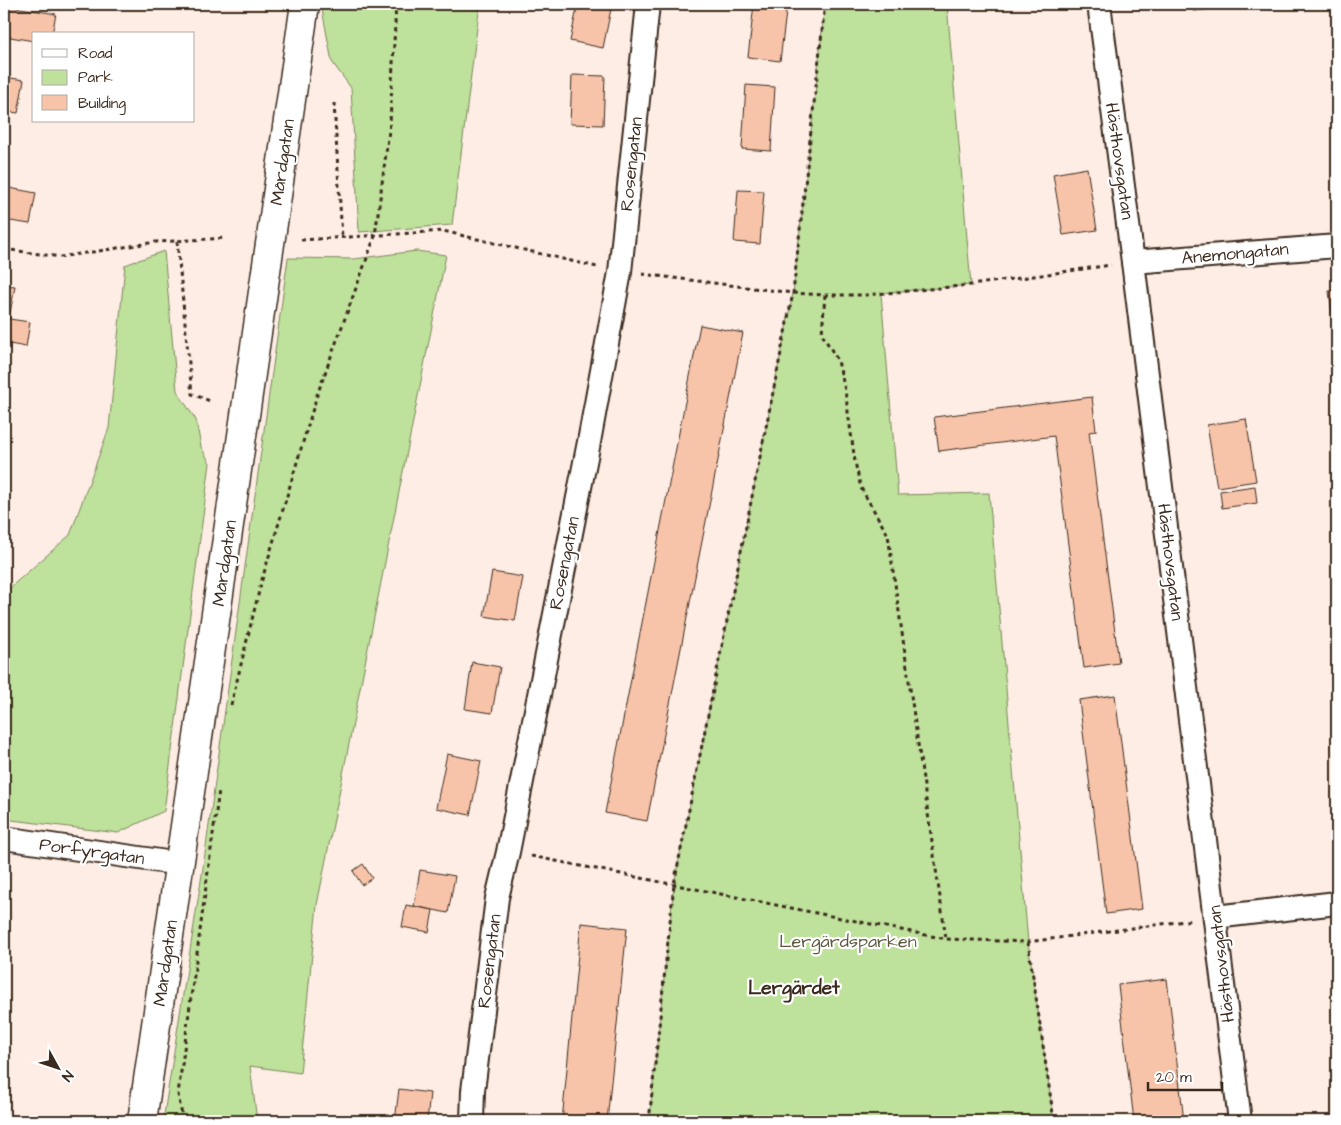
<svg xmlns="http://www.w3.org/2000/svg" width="1341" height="1125" viewBox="0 0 1341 1125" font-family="'Architects Daughter',sans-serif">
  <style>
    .green { fill: #bee19b; stroke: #7c865c }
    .building { fill: #f8c4a9; stroke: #3b2a1e }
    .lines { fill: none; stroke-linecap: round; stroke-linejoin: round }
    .street-casing { stroke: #3b2a1e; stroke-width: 26 }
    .secondary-casing { stroke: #3b2a1e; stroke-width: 31 }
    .path { stroke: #3b2a1e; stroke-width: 3; stroke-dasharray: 4 4; stroke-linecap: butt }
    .street { stroke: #fff; stroke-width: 22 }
    .secondary { stroke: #fff; stroke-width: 28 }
    .labels { text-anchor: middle; stroke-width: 4.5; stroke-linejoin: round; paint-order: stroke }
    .street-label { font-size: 18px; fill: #3b2a1e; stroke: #fff }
    .park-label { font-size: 18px; fill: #5c583d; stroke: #fff }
    .neighbourhood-label { font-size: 19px; font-weight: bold; fill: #3b2a1e; stroke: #fff }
  </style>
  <rect width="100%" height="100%" fill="#fdede5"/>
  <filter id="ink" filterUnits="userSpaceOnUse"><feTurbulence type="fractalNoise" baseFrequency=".02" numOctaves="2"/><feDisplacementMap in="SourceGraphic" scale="10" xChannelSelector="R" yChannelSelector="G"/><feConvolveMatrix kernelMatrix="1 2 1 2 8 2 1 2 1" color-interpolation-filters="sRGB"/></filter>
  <g filter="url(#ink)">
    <g class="green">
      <polygon points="321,4 480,4 452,225 359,232 351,88 332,62"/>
      <polygon points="825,4 947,4 971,285 881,293 898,495 989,493 1028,942 1054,1121 649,1121 674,884 793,293"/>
      <polygon points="164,251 177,391 196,420 201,447 210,463 164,811 118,833 4,819 4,652 6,591 70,535 109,428 125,265"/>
      <polygon points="416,251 446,255 317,905 300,1073 250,1066 257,1121 163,1121 203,868 288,258 354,259"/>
    </g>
    <g class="building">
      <polygon points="578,4 612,4 603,48 570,41"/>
      <polygon points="754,4 787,4 780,61 748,57"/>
      <polygon points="1192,4 1227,4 1228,8 1193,11"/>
      <polygon points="8,6 56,14 52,34 34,34 34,41 4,36"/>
      <polygon points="572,75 605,76 603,125 570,124"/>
      <polygon points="4,77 24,80 18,113 4,111"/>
      <polygon points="746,85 775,87 771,151 742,149"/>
      <polygon points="1087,168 1097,230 1063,235 1053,174"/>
      <polygon points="4,187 36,193 30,224 4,220"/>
      <polygon points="738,190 764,191 760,244 734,242"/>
      <polygon points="4,285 15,286 9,319 30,322 26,347 4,343"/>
      <polygon points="1337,290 1337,336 1335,336 1329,291"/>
      <polygon points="700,325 743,333 647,821 605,813"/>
      <polygon points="1092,397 1096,431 1089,432 1119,663 1084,668 1054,436 939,451 934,417"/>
      <polygon points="1246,419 1256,481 1217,487 1207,425"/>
      <polygon points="1255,486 1257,503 1222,508 1220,491"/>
      <polygon points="492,572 523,577 515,621 484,616"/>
      <polygon points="472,662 500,667 492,713 465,709"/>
      <polygon points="1115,695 1142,909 1106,914 1079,700"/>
      <polygon points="447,754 481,761 470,815 436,808"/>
      <polygon points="363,864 372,878 362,885 353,871"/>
      <polygon points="420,870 455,876 448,913 414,906"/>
      <polygon points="406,905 433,910 429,932 402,927"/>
      <polygon points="581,923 627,928 607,1121 562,1121"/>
      <polygon points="1167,979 1184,1121 1134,1121 1118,985"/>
      <polygon points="399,1089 430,1093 427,1121 395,1121"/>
    </g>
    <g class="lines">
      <g class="street-casing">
        <g id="street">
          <polyline points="1099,4 1133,262 1240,1121"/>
          <polyline points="1133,262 1337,246"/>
          <polyline points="4,838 180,864"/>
          <polyline points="1215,917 1337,903"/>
          <polyline points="472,1121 473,1091 497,898 508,852 589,442 620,272 648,4"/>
        </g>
      </g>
      <g class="secondary-casing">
        <polyline id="secondary" points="142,1121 305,4"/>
      </g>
      <g class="path">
        <polyline points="334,103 342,238"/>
        <polyline points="301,240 443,231 597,267"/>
        <polyline points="177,241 192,394 210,401"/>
        <polyline points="4,249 60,257 156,242 226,238"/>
        <polyline points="642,274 793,293 825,295 866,295 971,285 1111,265"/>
        <polyline points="825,295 822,334 838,361 845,390 855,462 861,488 888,535 946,939"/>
        <polyline points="231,705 261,583 317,395 375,236 390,123 396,4"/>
        <polyline points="531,856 946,939 1028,942 1192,920"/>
        <polyline points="1028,942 1054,1121"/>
        <polyline points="183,1121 178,1094 219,790"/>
        <polyline points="649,1121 674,884 793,293 825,4"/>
      </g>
      <use href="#street" class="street"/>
      <use href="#secondary" class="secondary"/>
    </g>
  </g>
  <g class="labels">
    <g class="street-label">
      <text transform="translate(1120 161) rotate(82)" y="6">Hästhovsgatan</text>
      <text transform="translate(282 162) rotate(-82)" y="6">Mårdgatan</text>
      <text transform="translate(631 164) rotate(-84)" y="6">Rosengatan</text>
      <text transform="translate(1235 253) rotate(-5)" y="6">Anemongatan</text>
      <text transform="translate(1171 562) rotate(83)" y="6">Hästhovsgatan</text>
      <text transform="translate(224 563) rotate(-82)" y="6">Mårdgatan</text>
      <text transform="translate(564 563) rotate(-79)" y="6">Rosengatan</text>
      <text transform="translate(92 851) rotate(8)" y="6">Porfyrgatan</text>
      <text transform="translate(489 961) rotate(-83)" y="6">Rosengatan</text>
      <text transform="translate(165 963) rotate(-82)" y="6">Mårdgatan</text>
      <text transform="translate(1221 964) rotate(-97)" y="6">Hästhovsgatan</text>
    </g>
    <g class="park-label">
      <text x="848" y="947">Lergärdsparken</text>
    </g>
    <g class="neighbourhood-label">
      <text x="794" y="994">Lergärdet</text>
    </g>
  </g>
  <rect width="1341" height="1125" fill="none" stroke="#fff" stroke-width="20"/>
  <rect x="10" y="10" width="1321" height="1105" fill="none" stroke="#3b2a1e" stroke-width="2" filter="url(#ink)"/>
  <rect x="32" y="32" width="162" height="90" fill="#ffffff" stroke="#b1aaa5"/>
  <rect x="42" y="49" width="25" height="8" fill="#ffffff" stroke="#b1aaa5"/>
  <text x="78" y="58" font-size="15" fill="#3b2a1e">Road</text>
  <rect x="42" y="70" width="25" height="15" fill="#bee19b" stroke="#b1aaa5"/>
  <text x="78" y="82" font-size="15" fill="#3b2a1e">Park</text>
  <rect x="42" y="95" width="25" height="15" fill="#f8c4a9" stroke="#b1aaa5"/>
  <text x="78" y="108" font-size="15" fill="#3b2a1e">Building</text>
  <g transform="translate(58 1068) rotate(130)" stroke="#ffffff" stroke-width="4" paint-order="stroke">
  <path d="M0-4L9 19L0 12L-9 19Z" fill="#3b2a1e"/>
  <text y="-8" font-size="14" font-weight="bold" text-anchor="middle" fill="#3b2a1e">N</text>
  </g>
  <path d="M1148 1082v8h74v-8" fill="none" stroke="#3b2a1e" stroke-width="2.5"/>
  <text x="1156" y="1082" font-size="15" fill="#3b2a1e" stroke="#ffffff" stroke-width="4" paint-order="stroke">20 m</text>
</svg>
